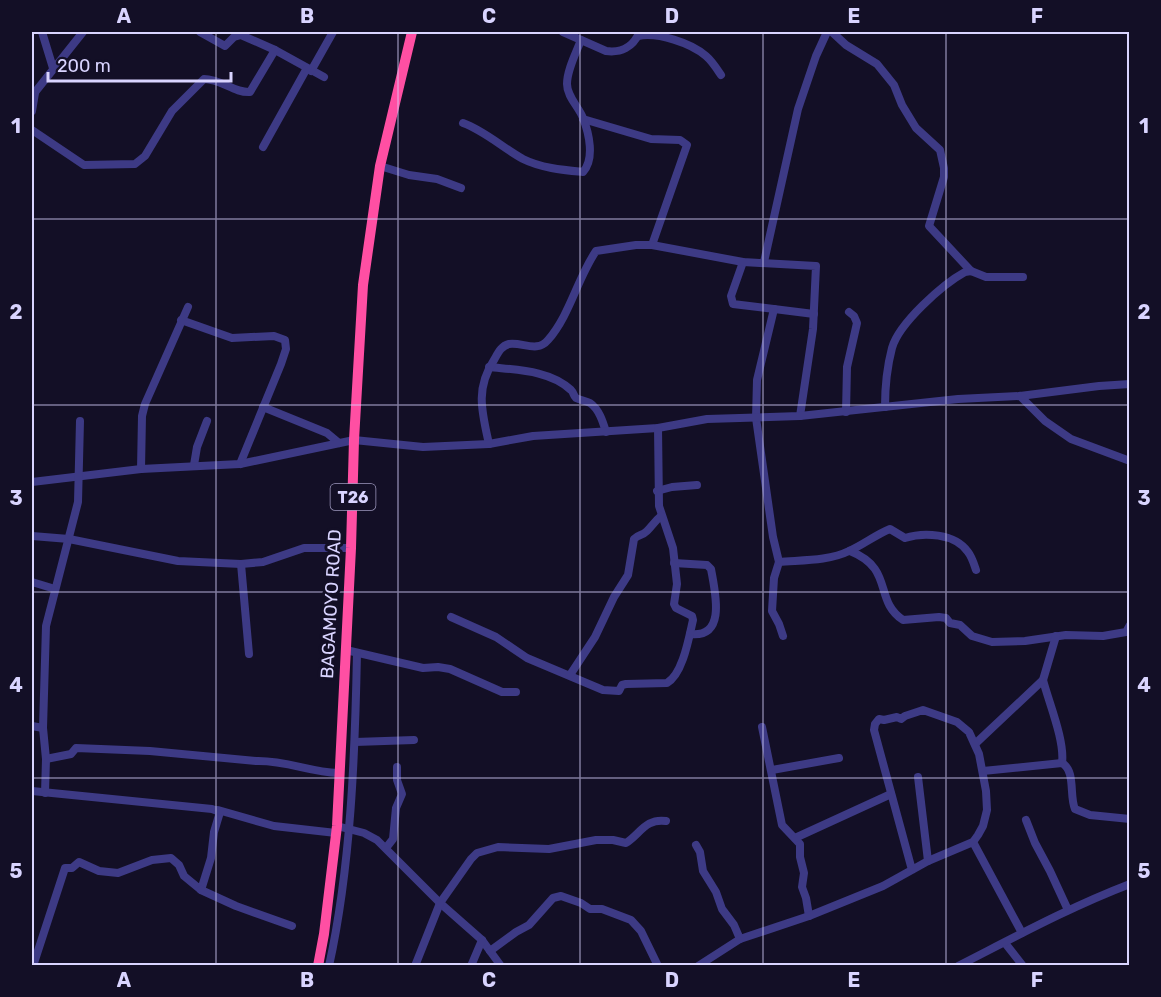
<svg xmlns="http://www.w3.org/2000/svg" width="1161" height="997" viewBox="0 0 1161 997" font-family="Rubik,sans-serif">
  <style>
    .lines { fill: none; stroke-linecap: round; stroke-linejoin: round }
    .minor { stroke: #3d3a85; stroke-width: 8 }
    .highway { stroke: #ff4fa3; stroke-width: 10 }
    .grid { fill: none; stroke: #d9d4ff; stroke-width: 1.5; stroke-opacity: 0.55 }
    .labels { text-anchor: middle; stroke-width: 6; stroke-linejoin: round; paint-order: stroke }
    .shield { fill: #130f26; stroke: #9e99be; stroke-width: 1.5 }
    .shield-label { font-size: 16px; font-weight: bold; fill: #d9d4ff }
    .street-label { font-size: 18px; fill: #d9d4ff; stroke: #130f26 }
    .neatline { fill: none; stroke: #d9d4ff; stroke-width: 2 }
    .grid-label { font-size: 20px; text-anchor: middle; font-weight: bold; fill: #d9d4ff }
  </style>
  <rect width="100%" height="100%" fill="#130f26"/>
  <g class="lines">
    <g class="minor">
      <polyline points="42,32 53,68"/>
      <polyline points="200,32 225,46 234,37 241,35 275,50 324,77"/>
      <path d="M563,32L606,51C621,53 633,47 639,33"/>
      <polyline points="832,32 846,45 877,64 894,85 902,105 916,128 940,150 944,168 944,177 929,226 971,271"/>
      <path d="M638,36C658,32 691,43 706,56C712,61 717,69 721,75"/>
      <polyline points="311,71 333,32"/>
      <polyline points="32,96 83,32"/>
      <polyline points="32,111 35,93"/>
      <polyline points="583,119 651,139 680,140 687,145 652,245"/>
      <path d="M463,123C485,131 503,148 523,159C541,168 563,170 583,172C595,159 589,133 583,118C579,107 567,97 567,84C567,70 576,53 581,40"/>
      <path d="M32,130L84,165L135,164L145,156L172,111L204,79C221,79 234,93 250,92L275,50"/>
      <polyline points="263,147 307,68"/>
      <polyline points="380,166 409,175 437,179 461,188"/>
      <polyline points="743,262 731,296 733,304 814,314"/>
      <polyline points="764,262 798,109 816,56 827,32"/>
      <polyline points="774,309 757,380 756,418 773,537 779,562 774,578 772,611 779,624 783,636"/>
      <polyline points="181,320 232,338 274,336 285,340 286,349 281,364 240,464"/>
      <path d="M489,367C516,370 550,370 571,390C574,393 573,395 576,398C580,400 586,401 590,403C599,409 603,422 606,432"/>
      <polyline points="1020,396 1045,421 1071,439 1130,461"/>
      <polyline points="263,407 327,433 339,443"/>
      <path d="M885,407C885,387 887,367 892,348C899,323 943,284 965,272L971,271L986,277H1023"/>
      <polyline points="846,412 847,367 857,323 854,316 849,312"/>
      <path d="M489,444C482,412 475,389 494,360C498,353 501,346 509,344C523,342 537,353 548,340C570,315 577,279 596,251L636,245H652L743,262L816,266L813,329L800,416"/>
      <polyline points="194,465 197,447 207,421"/>
      <polyline points="141,469 142,416 145,404 188,307"/>
      <polyline points="32,482 141,469 240,464 354,440 423,447 489,444 533,436 658,428 707,419 800,416 958,399 1020,396 1099,386 1130,384"/>
      <polyline points="657,491 672,487 697,485"/>
      <polyline points="32,536 69,539 178,561 241,564 263,562 304,548 351,548"/>
      <path d="M850,551C895,569 873,600 903,620L939,617L946,618L950,623L960,625L972,636L992,642L1025,641L1066,635L1103,636L1126,632L1130,625"/>
      <path d="M779,562C801,560 829,561 849,551C863,545 875,535 890,529L905,538C923,532 955,533 968,552C972,557 974,564 976,570"/>
      <path d="M674,563L707,565L711,569C715,592 727,638 690,634"/>
      <polyline points="241,564 249,654"/>
      <polyline points="32,582 55,589"/>
      <path d="M451,617L496,637L527,658L603,690L619,691L622,685L626,684L667,683C683,674 689,637 693,620L692,616L676,608L674,604L677,584L673,548L659,506L658,428"/>
      <polyline points="346,650 423,668 438,667 450,669 502,692 516,692"/>
      <path d="M570,675L595,637L614,597L628,575L634,539C639,534 642,536 647,531C652,526 655,521 661,516"/>
      <path d="M1043,680C1049,703 1065,741 1062,763"/>
      <polyline points="32,726 43,728"/>
      <polyline points="762,727 782,825 800,844 800,857 804,873 802,887 806,898 809,916"/>
      <polyline points="355,742 414,740"/>
      <polyline points="975,744 1043,680 1056,636"/>
      <path d="M46,759L71,754L76,748L150,751L256,761C285,760 310,772 338,773"/>
      <polyline points="772,770 839,758"/>
      <path d="M983,771L1062,763C1076,771 1069,796 1075,809L1090,815L1130,819"/>
      <polyline points="918,777 928,861"/>
      <polyline points="32,791 212,809 220,812 214,832 211,858 201,890 184,876 179,865 171,858 152,860 118,873 99,871 79,862 72,868 65,868 33,966"/>
      <polyline points="45,793 46,759 43,728 46,626 78,502 80,421"/>
      <polyline points="218,810 274,826 336,833"/>
      <polyline points="1026,820 1035,843 1050,871 1068,910"/>
      <polyline points="337,826 364,833 377,840 440,903 482,940 501,966"/>
      <polyline points="795,838 891,794"/>
      <polyline points="973,842 1022,933"/>
      <polyline points="696,845 700,852 703,871 716,892 722,909 734,925 740,939"/>
      <polyline points="386,848 393,839 396,808 402,794 397,780 397,767"/>
      <polyline points="201,890 236,906 292,926"/>
      <polyline points="1005,943 1023,966"/>
      <polyline points="490,951 516,932 529,925 553,898 561,896 581,903 590,909 602,909 631,920 641,931 658,966"/>
      <path d="M329,966C351,866 355,754 357,653"/>
      <path d="M415,966L440,903L471,859L477,853L498,847L549,849L596,840H613L626,843C640,834 646,818 666,821"/>
      <polyline points="471,966 482,940"/>
      <polyline points="698,966 740,939 809,916 883,886 928,861 973,842 978,835 983,826 987,810 986,791 979,754 969,732 957,722 923,710 905,716 901,719 897,717 884,720 879,719 875,724 874,730 912,870"/>
      <path d="M958,966C1015,937 1070,907 1130,884"/>
    </g>
    <polyline class="highway" points="318,966 324,934 337,826 351,548 354,440 363,285 380,166 412,32"/>
  </g>
  <path class="grid" d="M216,32V966M398,32V966M580,32V966M763,32V966M946,32V966M32,219H1130M32,405H1130M32,592H1130M32,778H1130"/>
  <g class="labels">
    <rect class="shield" x="330.5" y="484" width="45" height="26" rx="4.5"/>
    <g class="shield-label">
      <text x="353" y="503">T26</text>
    </g>
    <g class="street-label">
      <text transform="translate(331 604) rotate(-87)" y="6">BAGAMOYO ROAD</text>
    </g>
  </g>
  <rect width="1161" height="997" fill="none" stroke="#130f26" stroke-width="66"/>
  <path d="M48 72v9h183v-9" fill="none" stroke="#d9d4ff" stroke-width="3"/>
  <text x="57" y="72" font-size="18" fill="#d9d4ff" stroke="#130f26" stroke-width="4.5" paint-order="stroke">200 m</text>
  <rect x="33" y="33" width="1095" height="931" class="neatline"/>
  <g class="grid-label">
    <text x="124" y="23">A</text>
    <text x="307" y="23">B</text>
    <text x="489" y="23">C</text>
    <text x="672" y="23">D</text>
    <text x="854" y="23">E</text>
    <text x="1037" y="23">F</text>
    <text x="16" y="133">1</text>
    <text x="1144" y="133">1</text>
    <text x="16" y="319">2</text>
    <text x="1144" y="319">2</text>
    <text x="16" y="505">3</text>
    <text x="1144" y="505">3</text>
    <text x="16" y="692">4</text>
    <text x="1144" y="692">4</text>
    <text x="16" y="878">5</text>
    <text x="1144" y="878">5</text>
    <text x="124" y="987">A</text>
    <text x="307" y="987">B</text>
    <text x="489" y="987">C</text>
    <text x="672" y="987">D</text>
    <text x="854" y="987">E</text>
    <text x="1037" y="987">F</text>
  </g>
</svg>
